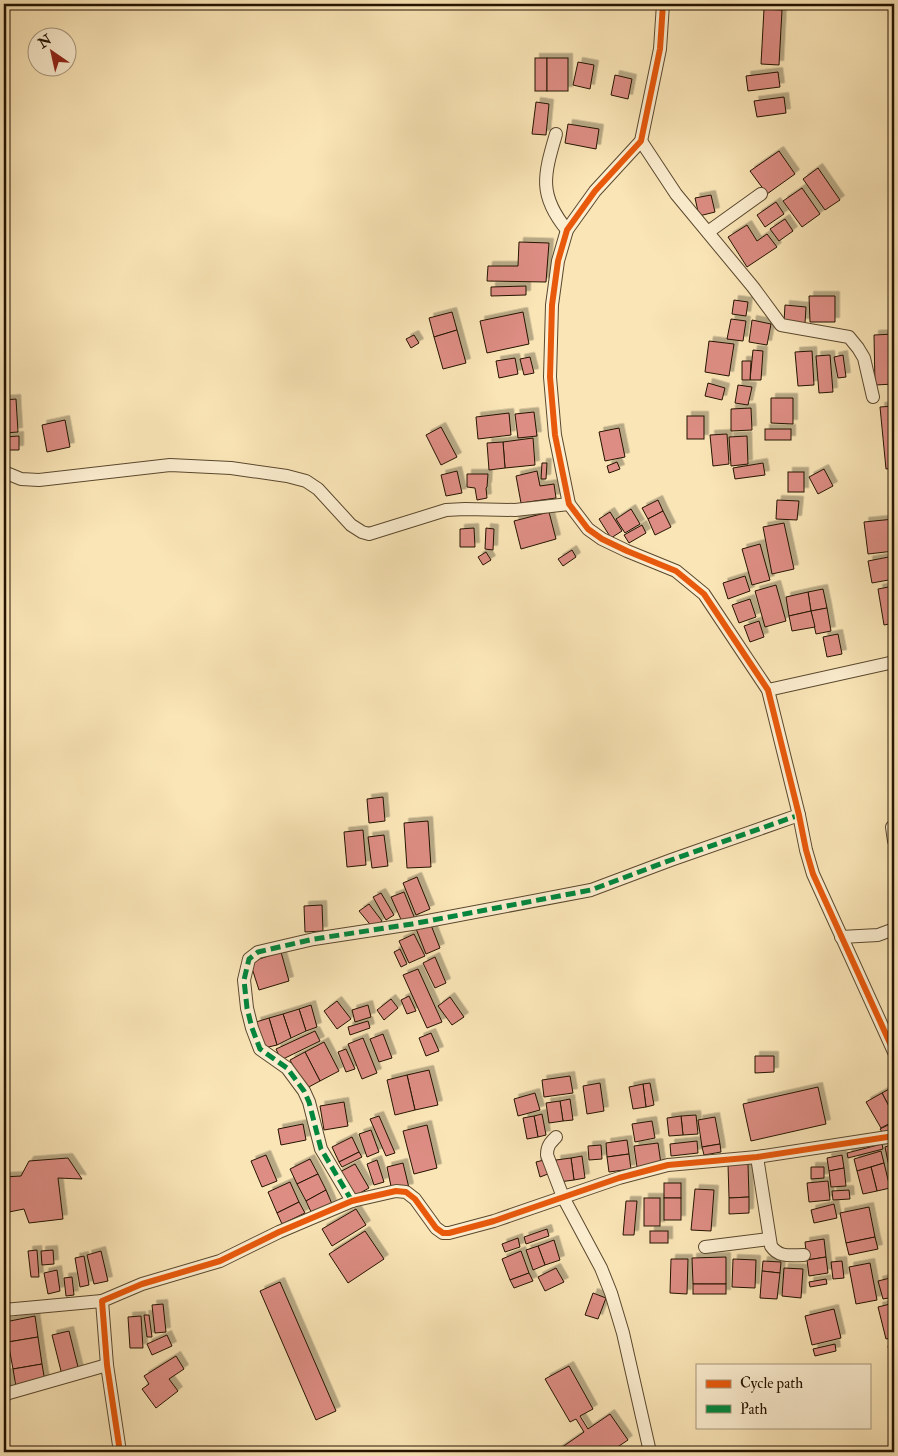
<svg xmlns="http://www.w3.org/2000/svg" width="898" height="1456" viewBox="0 0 898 1456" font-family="'IM FELL Double Pica',serif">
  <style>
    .building { fill: #dd8d83; stroke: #241300; filter: url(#shadow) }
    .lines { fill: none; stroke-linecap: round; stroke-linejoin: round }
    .minor-casing { stroke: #5a482e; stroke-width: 14 }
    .minor { stroke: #fceed0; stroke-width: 12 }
    .quiet { stroke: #00873e; stroke-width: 5; stroke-dasharray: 10 5; stroke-linecap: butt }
    .cycleway-casing { stroke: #fceed0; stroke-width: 9 }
    .cycleway { stroke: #e8590c; stroke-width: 6 }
  </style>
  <defs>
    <filter id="shadow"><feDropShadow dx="4.5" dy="-4.5" stdDeviation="0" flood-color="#0004"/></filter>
  </defs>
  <rect width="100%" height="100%" fill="#fae5b6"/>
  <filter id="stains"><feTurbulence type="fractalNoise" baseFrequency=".004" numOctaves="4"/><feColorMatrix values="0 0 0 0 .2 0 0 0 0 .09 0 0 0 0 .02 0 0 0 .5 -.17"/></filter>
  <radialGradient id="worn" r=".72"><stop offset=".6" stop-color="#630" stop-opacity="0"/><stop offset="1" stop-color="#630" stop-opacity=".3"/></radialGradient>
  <g class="building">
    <polygon points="679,4 717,4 717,9 679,8"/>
    <polygon points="764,9 782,10 779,65 761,64"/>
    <rect x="535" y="58" width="12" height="33"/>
    <rect x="547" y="58" width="21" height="33"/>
    <polygon points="578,62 594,65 590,89 573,85"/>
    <polygon points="778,72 780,87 748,91 746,76"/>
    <polygon points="615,75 632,79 628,99 611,95"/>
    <polygon points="784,97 786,113 757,117 754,101"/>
    <polygon points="536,102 549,104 546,135 532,134"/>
    <polygon points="568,124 599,129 596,149 565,143"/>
    <polygon points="779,151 795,174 767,194 750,171"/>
    <polygon points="818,168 840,200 825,210 803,179"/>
    <polygon points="802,188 820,214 802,227 783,201"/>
    <polygon points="711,195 715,212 699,216 695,198"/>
    <polygon points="776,202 784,214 765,227 757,215"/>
    <polygon points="785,219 793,231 779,241 770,229"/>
    <polygon points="747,225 757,241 767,234 777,247 747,267 728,237"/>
    <polygon points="519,242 549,243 546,282 487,281 488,266 518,266"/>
    <polygon points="526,286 526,295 491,296 491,287"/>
    <polygon points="809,296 835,296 835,322 810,322"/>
    <polygon points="734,300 748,302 746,316 732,314"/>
    <polygon points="785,305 806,307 805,323 784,322"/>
    <polygon points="452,312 457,330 434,337 429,318"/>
    <polygon points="523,312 529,344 487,353 480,321"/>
    <polygon points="731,319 746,321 743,341 727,339"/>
    <polygon points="752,320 771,324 767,345 749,342"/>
    <polygon points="457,330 466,363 443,369 434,337"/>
    <polygon points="894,334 894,384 875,385 874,335"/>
    <polygon points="414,335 419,343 411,348 406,339"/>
    <polygon points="709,341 734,344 729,376 705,372"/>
    <polygon points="753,350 763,351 761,380 750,380"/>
    <polygon points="812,351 814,385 798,386 795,352"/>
    <polygon points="830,355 833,392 819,393 816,356"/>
    <polygon points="843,355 846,377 838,378 834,357"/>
    <polygon points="530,357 534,373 524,375 520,359"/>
    <polygon points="515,358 518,374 499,378 496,361"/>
    <polygon points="742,361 751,361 750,380 742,380"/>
    <polygon points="708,383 725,388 722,400 705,396"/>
    <polygon points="738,385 752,387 748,405 735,403"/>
    <polygon points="771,398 793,398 793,424 771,423"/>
    <polygon points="16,399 18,432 4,433 4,400"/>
    <polygon points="894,406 894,468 886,469 880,407"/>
    <polygon points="751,408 752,430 731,431 731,409"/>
    <polygon points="534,412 537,436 518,438 515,414"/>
    <polygon points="509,413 511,435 478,439 476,417"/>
    <rect x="687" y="416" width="17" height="23"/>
    <polygon points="65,420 70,447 47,452 42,425"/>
    <polygon points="441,427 457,457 441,465 426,435"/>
    <polygon points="619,428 625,457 605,461 599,432"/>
    <rect x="765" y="429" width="26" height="11"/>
    <polygon points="727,434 729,464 713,466 710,435"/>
    <polygon points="19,436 19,450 4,450 4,437"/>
    <polygon points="747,436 748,464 731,466 729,437"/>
    <polygon points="533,438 535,465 505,468 503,442"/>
    <polygon points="503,442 505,468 489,470 487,443"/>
    <polygon points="617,462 620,469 609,473 607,466"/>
    <polygon points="542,463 547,463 546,479 541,479"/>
    <polygon points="763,463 765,475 735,479 733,468"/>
    <polygon points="824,469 833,486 818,494 809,477"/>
    <polygon points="457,471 462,493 446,496 441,475"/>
    <polygon points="537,471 540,486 554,484 556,498 521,503 516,476"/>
    <rect x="788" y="472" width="16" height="20"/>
    <polygon points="467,474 488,474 487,487 486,488 487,498 477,500 475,488 467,487"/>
    <polygon points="658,500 663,511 648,519 642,508"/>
    <polygon points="777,500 799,501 797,520 776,519"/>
    <polygon points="631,509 640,524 625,533 616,519"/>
    <polygon points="663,511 671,527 655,535 648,519"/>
    <polygon points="549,512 556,539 521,549 514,521"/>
    <polygon points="610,512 622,531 611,538 599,519"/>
    <polygon points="894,519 894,551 868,554 864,522"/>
    <polygon points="784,523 794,569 772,574 763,527"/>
    <polygon points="642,525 646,533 629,543 624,535"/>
    <polygon points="474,528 475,547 460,547 460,529"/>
    <polygon points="486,528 494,529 493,550 485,549"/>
    <polygon points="760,544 770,580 752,585 742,549"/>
    <polygon points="572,550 576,557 563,566 558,559"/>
    <polygon points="486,552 491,560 483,565 478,557"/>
    <polygon points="894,556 894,579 872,583 868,561"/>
    <polygon points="745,576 750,591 728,599 723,583"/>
    <polygon points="776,585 786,621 765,627 755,591"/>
    <polygon points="894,586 894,623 884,625 878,589"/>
    <polygon points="823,589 827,608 811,611 808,592"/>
    <polygon points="808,592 811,611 789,616 786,597"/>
    <polygon points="750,599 756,617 739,623 732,605"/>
    <polygon points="827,608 831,631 816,634 811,611"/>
    <polygon points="811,611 815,627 792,631 789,616"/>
    <polygon points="759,621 764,637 750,642 744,626"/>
    <polygon points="838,634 842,654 827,657 823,637"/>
    <polygon points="383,797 385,821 369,823 367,799"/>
    <polygon points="428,821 431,867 407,868 404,823"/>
    <polygon points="363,830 366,865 347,867 344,832"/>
    <polygon points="384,835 388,866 372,868 368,837"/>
    <polygon points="417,877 430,909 416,915 403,883"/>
    <polygon points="404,892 415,919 403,924 391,897"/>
    <polygon points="381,893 394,915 386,920 373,897"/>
    <polygon points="369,904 382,921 373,928 359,911"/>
    <polygon points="322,905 323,931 305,932 304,906"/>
    <polygon points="429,920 440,948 426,954 415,926"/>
    <polygon points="414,934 425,956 409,963 399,941"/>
    <polygon points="400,949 407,964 401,967 394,952"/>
    <polygon points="281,952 289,981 259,990 250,962"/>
    <polygon points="435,957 446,983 435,988 423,963"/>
    <polygon points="418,969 442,1022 427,1028 403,975"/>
    <polygon points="409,996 416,1011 407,1014 401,1000"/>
    <polygon points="450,997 464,1017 452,1025 438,1006"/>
    <polygon points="391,999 398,1008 384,1020 377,1010"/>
    <polygon points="337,1001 351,1019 337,1029 324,1011"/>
    <polygon points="311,1005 317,1027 306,1031 299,1009"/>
    <polygon points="368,1005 371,1017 355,1022 352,1010"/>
    <polygon points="299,1009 306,1031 291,1038 283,1014"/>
    <polygon points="283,1014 291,1038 277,1045 269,1018"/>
    <polygon points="269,1018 277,1045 264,1048 256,1022"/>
    <polygon points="368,1021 370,1028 350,1035 348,1027"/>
    <polygon points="315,1031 320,1041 281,1060 276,1049"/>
    <polygon points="431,1033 439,1051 426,1056 419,1038"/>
    <polygon points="383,1034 392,1058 379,1062 370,1039"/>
    <polygon points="363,1038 377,1073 362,1079 348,1044"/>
    <polygon points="324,1042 339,1071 320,1081 305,1052"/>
    <polygon points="346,1049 355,1069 346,1072 338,1052"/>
    <polygon points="305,1052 320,1081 305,1089 290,1060"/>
    <polygon points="755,1056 774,1056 774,1072 755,1073"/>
    <polygon points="429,1070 438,1105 415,1110 407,1075"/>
    <polygon points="407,1075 415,1110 395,1115 387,1080"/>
    <polygon points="570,1076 573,1093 544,1097 542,1080"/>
    <polygon points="600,1083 604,1111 587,1114 583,1086"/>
    <polygon points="650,1083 654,1105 646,1107 643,1084"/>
    <polygon points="643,1084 646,1107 633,1109 629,1087"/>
    <polygon points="818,1087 826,1124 751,1141 743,1104"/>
    <polygon points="891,1088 894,1094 894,1116 882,1093"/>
    <polygon points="535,1093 540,1110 518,1116 514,1099"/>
    <polygon points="882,1093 894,1116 894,1121 881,1128 866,1102"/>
    <polygon points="570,1099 573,1120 563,1121 560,1101"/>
    <polygon points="560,1101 563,1121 549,1123 546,1103"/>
    <polygon points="344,1102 348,1126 324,1130 320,1106"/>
    <polygon points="542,1114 546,1135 538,1137 534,1116"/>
    <polygon points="696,1115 698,1134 683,1135 681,1116"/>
    <polygon points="379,1116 395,1153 386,1156 370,1119"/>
    <polygon points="534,1116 538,1137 527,1139 523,1118"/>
    <polygon points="681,1116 683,1135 669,1136 667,1118"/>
    <polygon points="715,1117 720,1144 702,1147 698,1120"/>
    <polygon points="652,1121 655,1138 635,1142 632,1124"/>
    <polygon points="894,1122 894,1131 885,1136 880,1129"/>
    <polygon points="303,1124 306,1140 281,1145 278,1129"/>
    <polygon points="427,1125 437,1168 414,1174 403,1131"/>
    <polygon points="371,1130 379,1152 367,1157 359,1134"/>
    <polygon points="352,1137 359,1152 339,1162 332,1147"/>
    <polygon points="627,1140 629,1154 607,1157 606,1143"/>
    <polygon points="697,1141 698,1153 671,1156 670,1144"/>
    <polygon points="658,1143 661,1164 637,1167 634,1146"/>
    <polygon points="720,1144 721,1152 704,1155 702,1147"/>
    <polygon points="882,1144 883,1149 848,1158 847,1153"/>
    <polygon points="894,1144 894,1191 885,1147"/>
    <polygon points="601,1145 602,1159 589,1160 588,1146"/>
    <polygon points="881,1151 884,1163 857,1171 854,1159"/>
    <polygon points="359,1152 362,1157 342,1167 339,1162"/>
    <polygon points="629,1154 631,1169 609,1172 607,1157"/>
    <polygon points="266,1155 277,1181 262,1187 251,1161"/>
    <polygon points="842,1155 844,1168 829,1171 827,1158"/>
    <polygon points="582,1156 585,1178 574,1180 571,1158"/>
    <polygon points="68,1158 82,1179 58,1178 63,1219 29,1223 24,1209 4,1213 4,1177 21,1176 29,1161"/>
    <polygon points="571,1158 574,1180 559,1182 556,1160"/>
    <polygon points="310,1159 318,1174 297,1184 290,1169"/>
    <polygon points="377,1160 384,1182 374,1185 367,1164"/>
    <polygon points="544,1160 548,1174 540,1177 536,1162"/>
    <polygon points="403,1163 409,1188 392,1191 387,1167"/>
    <polygon points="884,1163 890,1188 877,1191 871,1167"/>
    <polygon points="355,1164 369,1188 351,1198 338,1173"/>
    <polygon points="728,1164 748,1164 749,1197 729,1198"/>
    <polygon points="811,1167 824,1167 824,1178 811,1179"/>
    <polygon points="871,1167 877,1191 863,1194 857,1171"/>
    <polygon points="844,1168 846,1186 831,1187 829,1171"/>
    <polygon points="318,1174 326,1190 306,1201 297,1184"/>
    <polygon points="828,1181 830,1200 809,1202 807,1183"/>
    <polygon points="290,1182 299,1202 277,1213 268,1192"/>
    <rect x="664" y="1183" width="17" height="15"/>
    <polygon points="695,1189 714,1190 711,1231 691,1230"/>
    <polygon points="326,1190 332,1204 312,1214 306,1201"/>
    <polygon points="849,1190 850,1199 833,1200 832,1191"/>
    <polygon points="749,1197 749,1213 729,1214 729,1198"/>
    <rect x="644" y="1198" width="16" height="28"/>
    <rect x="664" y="1198" width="17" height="22"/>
    <polygon points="626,1201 637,1201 634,1235 623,1235"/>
    <polygon points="299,1202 305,1213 282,1224 277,1213"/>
    <polygon points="834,1204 837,1218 814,1223 811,1210"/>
    <polygon points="869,1207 875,1237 846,1243 840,1213"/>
    <polygon points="356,1209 366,1225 332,1246 322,1229"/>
    <polygon points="547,1229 549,1236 526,1244 524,1237"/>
    <polygon points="365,1231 384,1259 348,1283 329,1254"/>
    <rect x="650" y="1231" width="18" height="12"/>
    <polygon points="875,1237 878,1249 849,1255 846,1243"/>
    <polygon points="518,1238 520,1247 505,1252 502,1244"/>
    <polygon points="824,1239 826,1257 807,1260 805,1242"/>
    <polygon points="554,1240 560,1260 545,1265 538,1246"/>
    <polygon points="538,1246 545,1265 533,1270 526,1250"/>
    <polygon points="37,1250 39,1277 31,1277 28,1251"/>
    <polygon points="53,1250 54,1264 42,1265 41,1251"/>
    <polygon points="101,1251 108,1281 94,1284 87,1255"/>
    <polygon points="521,1251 529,1273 510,1280 502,1259"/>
    <polygon points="84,1256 89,1285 80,1287 75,1258"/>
    <polygon points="726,1257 726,1284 693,1284 692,1258"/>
    <polygon points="826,1257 828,1273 809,1276 807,1260"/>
    <polygon points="671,1259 688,1259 687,1294 670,1293"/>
    <polygon points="733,1259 756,1260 755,1288 732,1287"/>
    <polygon points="763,1261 781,1262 780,1273 762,1271"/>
    <polygon points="842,1261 844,1278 833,1279 831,1262"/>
    <polygon points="870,1263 877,1300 856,1304 849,1267"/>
    <polygon points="556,1268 564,1282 545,1291 538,1277"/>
    <polygon points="784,1268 803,1269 801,1298 782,1296"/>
    <polygon points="57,1270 60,1291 48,1294 44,1273"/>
    <polygon points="762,1271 780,1273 777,1299 760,1298"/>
    <polygon points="529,1273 533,1281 514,1288 510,1280"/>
    <polygon points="72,1277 74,1295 66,1296 64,1278"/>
    <polygon points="894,1277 894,1297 883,1299 878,1281"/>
    <polygon points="826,1279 827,1284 810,1287 809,1282"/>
    <polygon points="280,1282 336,1411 316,1420 260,1291"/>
    <rect x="693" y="1284" width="33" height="10"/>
    <polygon points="593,1293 606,1298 598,1319 585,1315"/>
    <polygon points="894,1303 894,1337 886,1339 878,1307"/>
    <polygon points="163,1304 166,1332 155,1333 152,1305"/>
    <polygon points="834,1309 841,1338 812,1345 805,1316"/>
    <polygon points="144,1315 149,1315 152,1337 147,1337"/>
    <polygon points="35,1316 38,1337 8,1342 5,1322"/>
    <polygon points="141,1316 143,1348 130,1348 128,1317"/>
    <polygon points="69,1331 79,1371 62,1375 52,1335"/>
    <polygon points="167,1335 172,1346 152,1355 147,1344"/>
    <polygon points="38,1337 42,1364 13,1369 8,1342"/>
    <polygon points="835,1344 836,1351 815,1356 813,1349"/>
    <polygon points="894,1344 894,1372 888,1346"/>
    <polygon points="176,1356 184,1369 169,1379 178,1391 156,1408 142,1389 149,1384 144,1376"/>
    <polygon points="42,1364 45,1382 16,1387 13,1369"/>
    <polygon points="569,1366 593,1409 580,1416 588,1429 610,1414 628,1440 610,1452 555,1452 584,1432 576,1419 570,1422 545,1379"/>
    <polygon points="9,1373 10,1391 4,1391 4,1374"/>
  </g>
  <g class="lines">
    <g class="minor-casing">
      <g id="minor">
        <polyline points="663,4 660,49 641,141 595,191 567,230 558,261 552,305 550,377 555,435 569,504 588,529 602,539 627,551 676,571 704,594 768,690 799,815 806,850 813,874 894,1052"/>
        <path d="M556,134C544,175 538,195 567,230"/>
        <polyline points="641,141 676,194 753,287 781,325 849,337 858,348 864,358 873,397"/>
        <polyline points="708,232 761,194"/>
        <polyline points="4,472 21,479 39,480 170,465 231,468 287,476 306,481 318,489 351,525 362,532 369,534 446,510 465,509 515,510 569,504"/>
        <polyline points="768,690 894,662"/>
        <polyline points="892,827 894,841"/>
        <polyline points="841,937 878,935 894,929"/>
        <path d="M556,1137C550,1143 547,1146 547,1155L563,1197L601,1268L611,1293L623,1333L650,1452"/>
        <path d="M757,1157L771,1246C779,1258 791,1255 804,1255"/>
        <polyline points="352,1201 321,1149 309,1102 304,1091 287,1068 260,1049 252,1028 247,1008 244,980 249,959 258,952 314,939 412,924 591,890 671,860 799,815"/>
        <polyline points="705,1247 769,1239"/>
        <polyline points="4,1310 102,1301"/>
        <polyline points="4,1396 9,1393 107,1365"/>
        <polyline points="120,1452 107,1365 102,1301 142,1284 220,1261 279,1232 352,1201 396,1191 406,1192 415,1199 436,1228 443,1233 449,1233 494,1221 619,1178 668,1165 757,1157 894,1136"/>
      </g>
    </g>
    <use href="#minor" class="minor"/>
    <polyline class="quiet" points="352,1201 321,1149 309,1102 304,1091 287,1068 260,1049 252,1028 247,1008 244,980 249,959 258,952 314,939 412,924 591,890 671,860 799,815"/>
    <g class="cycleway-casing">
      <g id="cycleway">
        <polyline points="663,4 660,49 641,141 595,191 567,230 558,261 552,305 550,377 555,435 569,504 588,529 602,539 627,551 676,571 704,594 768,690 799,815 806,850 813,874 894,1052"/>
        <polyline points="120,1452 107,1365 102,1301 142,1284 220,1261 279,1232 352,1201 396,1191 406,1192 415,1199 436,1228 443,1233 449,1233 494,1221 619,1178 668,1165 757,1157 894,1136"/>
      </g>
    </g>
    <use href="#cycleway" class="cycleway"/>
  </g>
  <rect width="898" height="1456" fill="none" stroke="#fae5b6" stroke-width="20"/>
  <rect x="5" y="5" width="888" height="1446" fill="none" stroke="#241300" stroke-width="2.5"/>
  <rect x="10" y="10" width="878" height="1436" fill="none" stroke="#241300"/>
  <rect x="696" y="1364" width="175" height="65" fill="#fceed0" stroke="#a6967d"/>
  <rect x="706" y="1380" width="25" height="8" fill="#e8590c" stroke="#a6967d"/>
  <text x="740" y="1388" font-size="15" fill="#241300">Cycle path</text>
  <rect x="706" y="1405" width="25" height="8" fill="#00873e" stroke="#a6967d"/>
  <text x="740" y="1414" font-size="15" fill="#241300">Path</text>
  <g transform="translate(52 52) rotate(326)"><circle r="24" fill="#fceed0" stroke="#a6967d"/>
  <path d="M0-4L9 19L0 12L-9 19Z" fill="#8f2418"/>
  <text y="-8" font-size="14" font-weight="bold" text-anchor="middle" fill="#241300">N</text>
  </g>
  <rect width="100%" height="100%" filter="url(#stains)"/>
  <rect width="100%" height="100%" fill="url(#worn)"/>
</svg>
